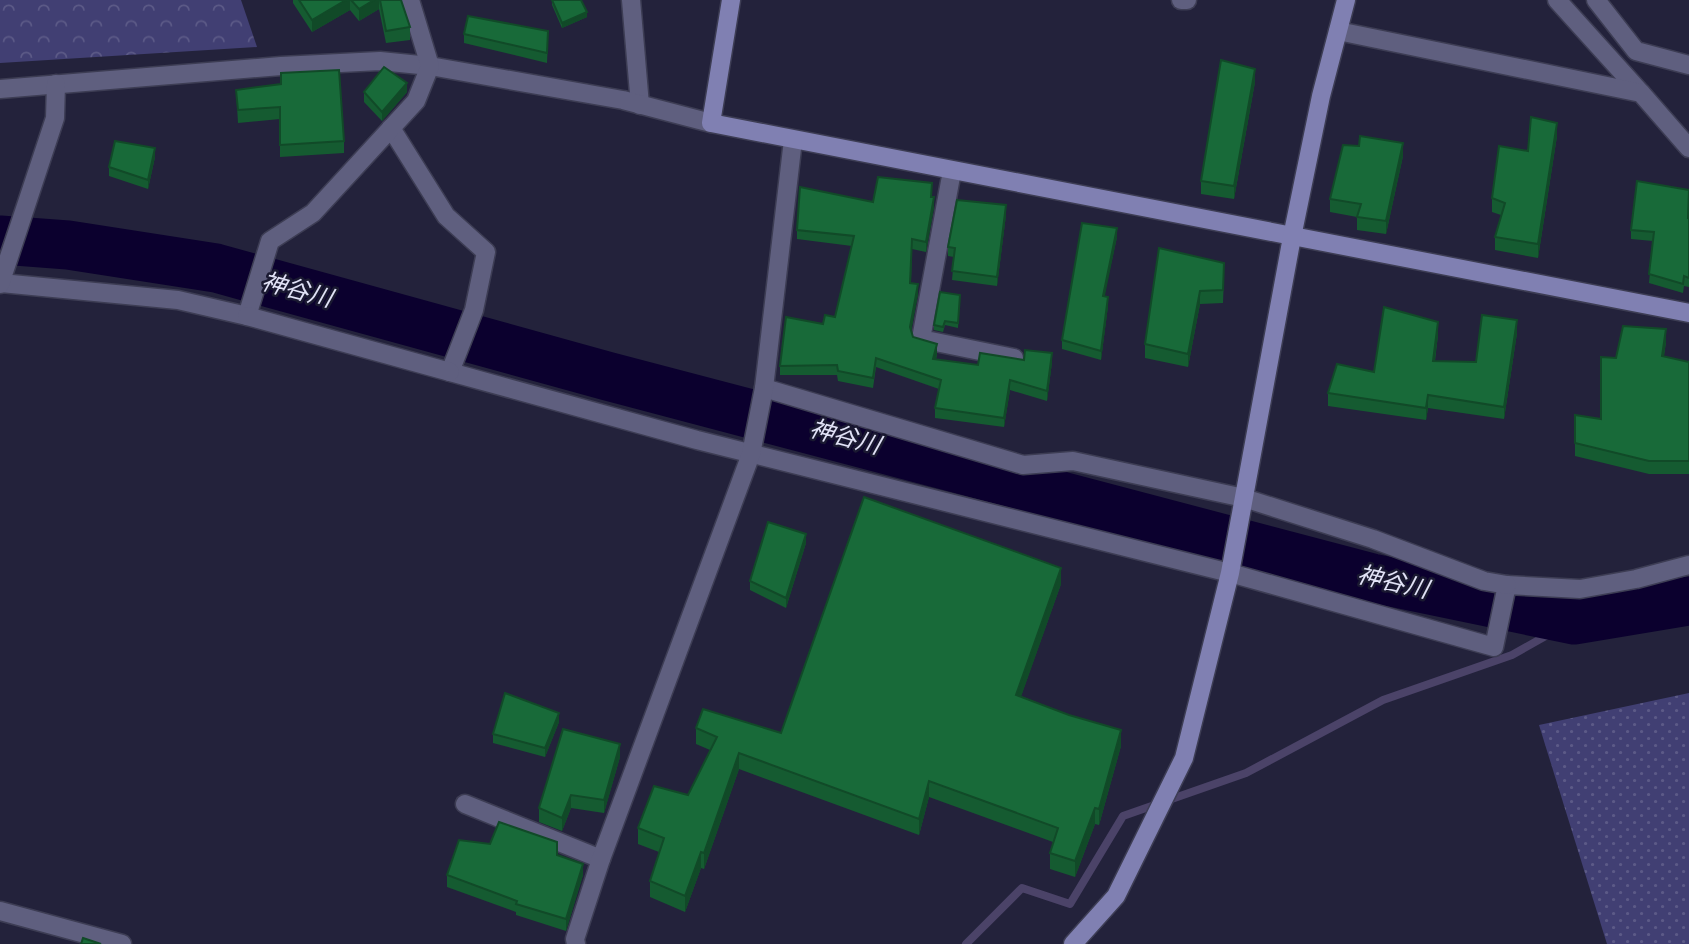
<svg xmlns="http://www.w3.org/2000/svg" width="1689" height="944" viewBox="0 0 1689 944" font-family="'Asap Condensed','Noto Sans JP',sans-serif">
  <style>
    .green { fill: url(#green-dots) }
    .forest { fill: url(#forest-crowns) }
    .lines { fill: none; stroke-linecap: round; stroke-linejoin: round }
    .stream { stroke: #4b4368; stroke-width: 8 }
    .river { stroke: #0b002e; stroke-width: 49 }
    .street-casing { stroke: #3d3d54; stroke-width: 21 }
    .secondary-casing { stroke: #3d3d54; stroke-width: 21 }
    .street { stroke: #5f5f7f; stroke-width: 18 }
    .secondary { stroke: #8080b2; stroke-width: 18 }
    .wall { fill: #155b31 }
    .shaded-wall { fill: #114a28 }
    .building { fill: #186a39; stroke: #114a28; stroke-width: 2 }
    .labels { text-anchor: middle; stroke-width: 5; stroke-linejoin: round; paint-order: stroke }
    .water-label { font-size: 24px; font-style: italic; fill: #e1e2f6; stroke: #1a1931 }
  </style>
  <defs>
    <pattern id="green-dots" width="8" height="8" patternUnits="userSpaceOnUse" patternTransform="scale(1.75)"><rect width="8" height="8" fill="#413f73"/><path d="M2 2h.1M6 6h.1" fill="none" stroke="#5c5a87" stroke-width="1.8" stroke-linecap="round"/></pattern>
    <pattern id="forest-crowns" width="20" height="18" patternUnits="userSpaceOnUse" patternTransform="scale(1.75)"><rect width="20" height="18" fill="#413f73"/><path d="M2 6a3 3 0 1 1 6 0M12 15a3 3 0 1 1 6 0" fill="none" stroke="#5c5a87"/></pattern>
  </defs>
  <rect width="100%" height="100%" fill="#23223b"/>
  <polygon class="green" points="1689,693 1689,944 1607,944 1539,725"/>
  <polygon class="forest" points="0,0 241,0 257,47 0,63"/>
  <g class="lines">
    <polyline class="stream" points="966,944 1022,888 1070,904 1123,816 1246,773 1383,700 1512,655 1574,620"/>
    <polyline class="river" points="0,240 68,245 216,268 607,376 1372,578 1574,620 1689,601"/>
    <g class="street-casing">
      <g id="street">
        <polyline points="631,0 640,105"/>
        <polyline points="1181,0 1187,0"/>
        <polyline points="1557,0 1641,93"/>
        <polyline points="1596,0 1636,51 1689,65"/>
        <polyline points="1338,31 1641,93 1689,148"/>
        <polyline points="0,89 281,66 380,61 430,66 623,100 711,123"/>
        <polyline points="391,128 446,216 486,252 474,310 450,372 697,440 1230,573 1494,647 1507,585 1580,589 1636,579 1689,565"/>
        <polyline points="952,171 921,339 1014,358"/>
        <polyline points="1,283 178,300 247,316 270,241 313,213 416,101 430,66 410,0"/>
        <polyline points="0,284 55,118 56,84"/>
        <polyline points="247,316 450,372"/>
        <polyline points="764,388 1023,465 1073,461 1244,498 1373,539 1484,581 1507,585"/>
        <polyline points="465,804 601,859"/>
        <polyline points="0,911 122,944"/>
        <polyline points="576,944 575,939 601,859 751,454 764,388 793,140"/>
      </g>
    </g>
    <g class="secondary-casing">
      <g id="secondary">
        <polyline points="731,0 711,123 1689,313"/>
        <polyline points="1073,944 1116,896 1184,758 1230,573 1292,237 1321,96 1346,0"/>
      </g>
    </g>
    <use href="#street" class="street"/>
    <use href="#secondary" class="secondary"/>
  </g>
  <g class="wall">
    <polygon points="293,0 401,0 410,27 410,40 386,43 379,9 359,21 350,10 312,32 293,3"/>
    <polygon points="552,0 587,17 562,28 552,5"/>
    <polygon points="464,34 548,40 547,63 464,43"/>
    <polygon points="1255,82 1234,199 1201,194 1201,181"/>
    <polygon points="281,84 344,141 344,153 280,157 280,119 238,123 236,90"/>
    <polygon points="364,92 407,92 382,121 364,102"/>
    <polygon points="1557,136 1538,258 1495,250 1495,237 1501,215 1492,212 1492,198"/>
    <polygon points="1403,156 1386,234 1357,230 1357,217 1330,212 1330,199"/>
    <polygon points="155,157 148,189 109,176 109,167"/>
    <polygon points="1689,190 1689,287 1684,286 1683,293 1649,283 1653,241 1631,239 1631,230"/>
    <polygon points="932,197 934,207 926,252 912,249 911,283 918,294 911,331 913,337 937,354 936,360 978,365 1024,360 1052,362 1047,401 1010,390 1004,427 935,418 935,408 939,389 876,367 873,388 838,381 837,375 780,375 780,366 823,324 835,317 852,246 797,239 797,230 873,202"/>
    <polygon points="1006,215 997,286 952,280 954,257 948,256 948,247"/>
    <polygon points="1117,237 1104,296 1108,306 1101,360 1062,349 1062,340"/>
    <polygon points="1159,248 1224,276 1223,303 1200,304 1188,367 1145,358 1145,344"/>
    <polygon points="960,295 958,328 945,325 943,332 934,330 934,325"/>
    <polygon points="1517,333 1504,419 1428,408 1426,420 1328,406 1328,393 1374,372 1438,335 1435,361 1476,362"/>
    <polygon points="1666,342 1664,356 1689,362 1689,474 1649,474 1575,456 1575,415 1601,419 1616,358"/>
    <polygon points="806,543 786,608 750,590 750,581"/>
    <polygon points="1061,584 1021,696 1069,715 1121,746 1099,825 1095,824 1075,877 1050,869 1050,853 1053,842 929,797 919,835 739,769 704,869 701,868 685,912 650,897 650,881 659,852 638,844 638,828 688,795 710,750 696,744 696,728 781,733"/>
    <polygon points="559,722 545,757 493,743 493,734"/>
    <polygon points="620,757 604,813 571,808 562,831 539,822 539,808"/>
    <polygon points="557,855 583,875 566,931 516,915 516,912 447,887 447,875"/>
  </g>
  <g class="shaded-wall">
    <polygon points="346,0 350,0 350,10 312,32 312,20"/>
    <polygon points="374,0 379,0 379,9 359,21 359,9"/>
    <polygon points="587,12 587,17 562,28 562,23"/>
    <polygon points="1255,69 1255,82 1234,199 1234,186"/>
    <polygon points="407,83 407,92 382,121 382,112"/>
    <polygon points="1557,123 1557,136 1538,258 1538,244"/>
    <polygon points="1403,143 1403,156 1386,234 1386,221"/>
    <polygon points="155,148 155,157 148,189 148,180"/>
    <polygon points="934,197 934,207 926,252 926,242"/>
    <polygon points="1006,205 1006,215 997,286 997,277"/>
    <polygon points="1117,228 1117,237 1103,305 1103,296"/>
    <polygon points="918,284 918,294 910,337 910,327"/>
    <polygon points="1200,291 1200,304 1188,367 1188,354"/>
    <polygon points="1108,297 1108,306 1101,360 1101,351"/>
    <polygon points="1517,320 1517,333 1504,419 1504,407"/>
    <polygon points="1438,322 1438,335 1433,374 1433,361"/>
    <polygon points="1666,329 1666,342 1662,369 1662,356"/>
    <polygon points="937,344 937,354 933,369 933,359"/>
    <polygon points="1052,353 1052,362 1047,401 1047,391"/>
    <polygon points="1010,380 1010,390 1004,427 1004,418"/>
    <polygon points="1428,395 1428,408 1426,420 1426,408"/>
    <polygon points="806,534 806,543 786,608 786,598"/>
    <polygon points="1061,568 1061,584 1016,711 1016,695"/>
    <polygon points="559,713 559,722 545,757 545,748"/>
    <polygon points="1121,730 1121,746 1099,825 1099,809"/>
    <polygon points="620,744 620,757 604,813 604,800"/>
    <polygon points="739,753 739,769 704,869 704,853"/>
    <polygon points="929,781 929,797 919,835 919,819"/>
    <polygon points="571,795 571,808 562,831 562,818"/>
    <polygon points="1095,808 1095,824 1075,877 1075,861"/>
    <polygon points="701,852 701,868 685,912 685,896"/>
    <polygon points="583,864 583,875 566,931 566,919"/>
  </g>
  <g class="building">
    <polygon points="299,0 346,0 312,20"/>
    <polygon points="351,0 374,0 359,9"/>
    <polygon points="380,0 401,0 410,27 386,31"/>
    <polygon points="552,0 581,0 587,12 562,23"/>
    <polygon points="468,16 548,31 547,53 464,34"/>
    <polygon points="1221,60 1255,69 1234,186 1201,181"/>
    <polygon points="384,67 407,83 382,112 364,92"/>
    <polygon points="339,70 344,141 280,145 280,107 238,110 236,90 281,84 281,73"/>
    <polygon points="1531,117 1557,123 1538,244 1495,237 1505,203 1492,198 1499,146 1528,151"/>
    <polygon points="1360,136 1403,143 1386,221 1357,217 1361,204 1330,199 1343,145 1359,146"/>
    <polygon points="115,141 155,148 148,180 109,167"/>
    <polygon points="878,177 932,183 931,197 934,197 926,242 912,239 910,283 918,284 910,327 913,337 937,344 933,359 978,365 980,353 1024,360 1025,350 1052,353 1047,391 1010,380 1004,418 935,408 941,380 876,358 873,378 838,371 837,365 780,366 786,317 823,324 825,315 835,317 854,236 797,230 800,187 873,202"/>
    <polygon points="1637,181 1689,190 1688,218 1689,218 1689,278 1684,276 1683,284 1649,274 1654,232 1631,230"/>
    <polygon points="957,200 1006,205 997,277 952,271 955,248 948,247"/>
    <polygon points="1082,223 1117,228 1103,296 1108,297 1101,351 1062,340"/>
    <polygon points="1159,248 1224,263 1223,290 1200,291 1188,354 1145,344"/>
    <polygon points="940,292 960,295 958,323 945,321 943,327 934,325"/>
    <polygon points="1384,307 1438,322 1433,361 1476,362 1482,315 1517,320 1504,407 1428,395 1426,408 1328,393 1337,364 1374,372"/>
    <polygon points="1623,326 1666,329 1662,356 1689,362 1689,461 1649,461 1575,443 1575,415 1601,419 1601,357 1616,358"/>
    <polygon points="864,497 1061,568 1016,695 1069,715 1121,730 1099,809 1095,808 1075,861 1050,853 1058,828 929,781 919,819 739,753 704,853 701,852 685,896 650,881 664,838 638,828 654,786 688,795 717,737 696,728 703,709 781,733"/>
    <polygon points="768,522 806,534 786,598 750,581"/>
    <polygon points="505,693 559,713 545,748 493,734"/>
    <polygon points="563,729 620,744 604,800 571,795 562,818 539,808"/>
    <polygon points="499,822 557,842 557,855 583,864 566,919 516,904 517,901 447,875 459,840 490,844"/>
    <polygon points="83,938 101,944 81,944"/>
  </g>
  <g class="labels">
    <g class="water-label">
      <text transform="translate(297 290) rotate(15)" y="8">神谷川</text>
      <text transform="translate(845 437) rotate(15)" y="8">神谷川</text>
      <text transform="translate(1393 582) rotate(13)" y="8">神谷川</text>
    </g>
  </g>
</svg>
